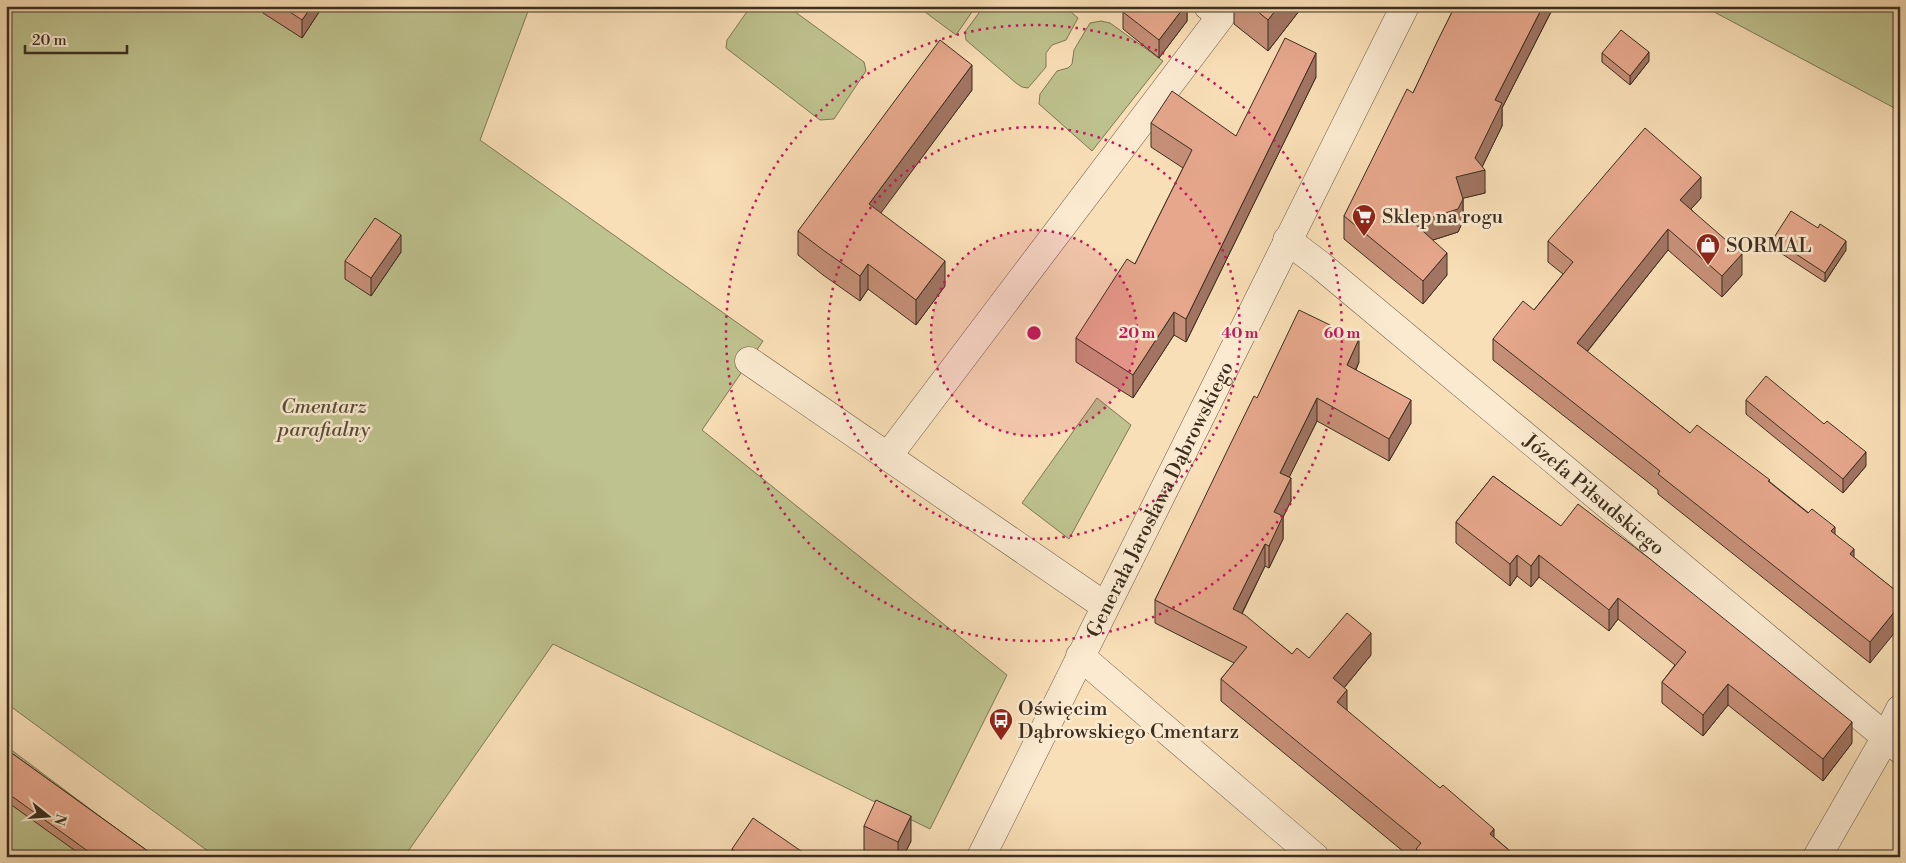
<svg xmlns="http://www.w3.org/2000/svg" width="1906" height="863" viewBox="0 0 1906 863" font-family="'Libre Bodoni',serif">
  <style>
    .green { fill: #bec28e; stroke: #7d7856 }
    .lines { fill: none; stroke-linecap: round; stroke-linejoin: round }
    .minor-casing { stroke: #6b5a45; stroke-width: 29 }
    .minor { stroke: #fbead0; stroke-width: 28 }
    .wall { fill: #c69078; stroke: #3c2e1f }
    .shaded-wall { fill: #a17562; stroke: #3c2e1f }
    .building { fill: #e6a78c; stroke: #3c2e1f }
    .ring { fill: none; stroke: #c2185b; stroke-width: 2.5; stroke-dasharray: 2.5 5 }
    .labels { text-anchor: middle; stroke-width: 5; stroke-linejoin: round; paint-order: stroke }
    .poi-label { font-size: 20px; fill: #3c2e1f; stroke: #fbead0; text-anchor: start }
    .park-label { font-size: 20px; font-style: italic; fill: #564c35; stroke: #fbead0 }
    .street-label { font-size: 20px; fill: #3c2e1f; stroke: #fbead0 }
    .centre { fill: #c2185b; stroke: #fbead0; stroke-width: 2.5 }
    .ring-label { font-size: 15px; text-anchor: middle; font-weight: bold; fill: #c2185b; stroke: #fbead0; stroke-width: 5; stroke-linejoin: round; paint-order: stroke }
  </style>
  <rect width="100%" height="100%" fill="#f9dfb7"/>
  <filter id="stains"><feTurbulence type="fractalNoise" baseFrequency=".004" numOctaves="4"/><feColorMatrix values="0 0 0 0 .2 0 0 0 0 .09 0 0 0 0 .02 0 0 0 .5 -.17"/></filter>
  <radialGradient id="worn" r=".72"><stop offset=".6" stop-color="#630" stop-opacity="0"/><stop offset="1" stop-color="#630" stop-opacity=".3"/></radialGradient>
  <g class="green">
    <polygon points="15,6 530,6 480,140 763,341 702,430 1007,675 930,829 553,644 404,857 216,857 6,703 6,25"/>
    <polygon points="751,6 787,6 864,62 866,71 834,119 820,120 726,48 727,40"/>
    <polygon points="917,6 976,6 956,35"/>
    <polygon points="984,6 1064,6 1078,18 1066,40 1052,45 1046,53 1046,67 1028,88 1022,87 1016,83 966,40 965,32"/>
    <polygon points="1703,6 1900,6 1900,111"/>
    <polygon points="1101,21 1110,23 1163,61 1092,151 1039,104 1040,94 1057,71 1068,68 1072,64 1074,50 1090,23"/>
    <polygon points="1097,398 1131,425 1069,539 1022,503"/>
    <polygon points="6,746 154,857 6,857"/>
  </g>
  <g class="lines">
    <g class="minor-casing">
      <g id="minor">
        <path id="s1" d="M1287,240L1320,265L1900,749"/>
        <polyline points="749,361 1105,606"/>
        <polyline points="888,456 1221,16 1208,6"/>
        <polyline points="1080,656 1315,857"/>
        <path id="s2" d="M981,857L1405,6"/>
        <polyline points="1817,857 1886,737 1900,709"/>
      </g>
    </g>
    <use href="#minor" class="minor"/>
  </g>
  <g class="wall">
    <polygon points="263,6 319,6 319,12 302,38 263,13"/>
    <polygon points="1187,6 1187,21 1159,58 1123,29 1123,12"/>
    <polygon points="1232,6 1303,6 1268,51 1234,24 1234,8"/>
    <polygon points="1455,6 1554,6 1502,108 1502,126 1482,167 1485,193 1463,198 1463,221 1458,232 1433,240 1447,275 1423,304 1344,239 1344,216 1413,93"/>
    <polygon points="1602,53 1649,61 1630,85 1602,62"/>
    <polygon points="1316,77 1186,342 1174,335 1133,398 1076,362 1076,338 1135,264 1183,168 1151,147 1151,123 1236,136"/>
    <polygon points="972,90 880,213 945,286 916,325 868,289 860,301 823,275 798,255 798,231"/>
    <polygon points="1701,198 1691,209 1742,275 1722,297 1668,250 1587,352 1690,433 1770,482 1835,534 1854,558 1900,594 1870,663 1658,494 1658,490 1493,360 1493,339 1534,310 1563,274 1548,262 1548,241"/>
    <polygon points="1773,239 1846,250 1825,282 1773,248"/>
    <polygon points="401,252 371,296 345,279 345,261"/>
    <polygon points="1359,362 1356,370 1411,423 1389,461 1317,421 1289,477 1291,501 1283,517 1283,539 1269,568 1265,566 1242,614 1292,654 1309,658 1371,655 1344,688 1347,711 1517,857 1410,857 1221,701 1221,679 1234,663 1155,623 1155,600 1257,398"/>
    <polygon points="1746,400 1866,466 1843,493 1746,414"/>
    <polygon points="1493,476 1852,743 1823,781 1728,705 1703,736 1662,703 1662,682 1675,665 1618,619 1609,631 1539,577 1531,587 1517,576 1510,586 1456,543 1456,522"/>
    <polygon points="6,749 156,857 84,857 6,801"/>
    <polygon points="864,826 911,841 903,857 877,857 864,851"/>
    <polygon points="732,849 804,857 732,857"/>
  </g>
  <g class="shaded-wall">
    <polygon points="312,6 319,6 319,12 302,38 302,20"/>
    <polygon points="1185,6 1187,6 1187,21 1159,58 1159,40"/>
    <polygon points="1279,6 1303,6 1268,51 1268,20"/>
    <polygon points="1543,6 1554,6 1502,108 1502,126 1480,171 1485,170 1485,193 1456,200 1456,177 1475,158 1495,100"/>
    <polygon points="1649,52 1649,61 1630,85 1630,76"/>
    <polygon points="1316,53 1316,77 1186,342 1186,319"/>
    <polygon points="972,65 972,90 869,229 869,204"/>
    <polygon points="1701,177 1701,198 1680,221 1680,200"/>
    <polygon points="1463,199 1463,221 1458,232 1414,246 1414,223"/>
    <polygon points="1668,229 1668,250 1577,364 1577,343"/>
    <polygon points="401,235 401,252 371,296 371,278"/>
    <polygon points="1846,241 1846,250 1825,282 1825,273"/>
    <polygon points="1447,253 1447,275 1423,304 1423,281"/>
    <polygon points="1742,254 1742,275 1722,297 1722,276"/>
    <polygon points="945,261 945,286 916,325 916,300"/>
    <polygon points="868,264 868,289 860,301 860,276"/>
    <polygon points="1174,312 1174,335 1133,398 1133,375"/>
    <polygon points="1359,339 1359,362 1347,387 1347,365"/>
    <polygon points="1317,398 1317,421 1280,496 1280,473"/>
    <polygon points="1411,400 1411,423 1389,461 1389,439"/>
    <polygon points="1866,452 1866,466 1843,493 1843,479"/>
    <polygon points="1291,478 1291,501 1283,517 1283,539 1269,568 1269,546 1274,512"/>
    <polygon points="1835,527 1835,548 1831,531"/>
    <polygon points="1265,544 1265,566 1233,631 1233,609"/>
    <polygon points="1854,549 1854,570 1850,554"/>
    <polygon points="1517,555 1517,576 1510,586 1510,564"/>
    <polygon points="1539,555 1539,577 1531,587 1531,566"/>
    <polygon points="1618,598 1618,619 1609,631 1609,610"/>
    <polygon points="1900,605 1900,626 1870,663 1870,642"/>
    <polygon points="1371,633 1371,655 1333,701 1333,678"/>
    <polygon points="1728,684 1728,705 1703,736 1703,715"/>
    <polygon points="1347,690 1347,713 1337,702"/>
    <polygon points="1852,722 1852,743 1823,781 1823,759"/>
    <polygon points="911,816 911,841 903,857 898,857 898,842"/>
    <polygon points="1494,829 1494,851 1490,834"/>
  </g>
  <g class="building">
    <polygon points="281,6 312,6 302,20"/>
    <polygon points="1127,6 1185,6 1159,40 1123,12"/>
    <polygon points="1251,6 1279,6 1268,20"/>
    <polygon points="1455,6 1543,6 1495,100 1502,103 1475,158 1485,170 1456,177 1463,199 1458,209 1414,223 1447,253 1423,281 1344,216 1407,89 1413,93 1437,42"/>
    <polygon points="1621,30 1649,52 1630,76 1602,53"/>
    <polygon points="1285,38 1316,53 1186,319 1174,312 1133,375 1076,338 1127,259 1135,264 1192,150 1151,123 1172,91 1236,136"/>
    <polygon points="940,40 972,65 869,204 945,261 916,300 868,264 860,276 823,250 798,231"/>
    <polygon points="1645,128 1701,177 1680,200 1742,254 1722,276 1668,229 1577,343 1690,433 1697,425 1770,480 1768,481 1808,513 1812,509 1835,527 1831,531 1854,549 1850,554 1900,594 1900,605 1870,642 1658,474 1660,471 1493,339 1523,301 1534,310 1573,262 1548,241"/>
    <polygon points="1791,211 1818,228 1820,224 1846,241 1825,273 1773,239"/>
    <polygon points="375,218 401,235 371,278 345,261"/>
    <polygon points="1299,310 1359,339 1347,365 1411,400 1389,439 1317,398 1280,473 1291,478 1274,512 1283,516 1269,546 1265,544 1233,609 1245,615 1292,654 1297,648 1309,658 1347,613 1371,633 1333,678 1347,690 1337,702 1440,788 1443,785 1494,829 1490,834 1517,857 1425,857 1416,849 1421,843 1221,679 1247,647 1155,600 1228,449 1254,396 1257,398"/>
    <polygon points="1766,376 1824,424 1827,421 1866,452 1843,479 1746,400"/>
    <polygon points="1493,476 1561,526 1578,504 1650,559 1852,722 1823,759 1728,684 1703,715 1662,682 1686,652 1618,598 1609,610 1539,555 1531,566 1517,555 1510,564 1456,522"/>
    <polygon points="6,749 156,857 96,857 6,792"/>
    <polygon points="876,800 911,816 898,842 864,826"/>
    <polygon points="753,818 804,853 801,857 739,857 740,855 732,849"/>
  </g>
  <circle cx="1034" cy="333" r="103" fill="#c2185b" fill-opacity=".12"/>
  <g class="ring">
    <circle cx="1034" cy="333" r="103"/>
    <circle cx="1034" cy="333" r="206"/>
    <circle cx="1034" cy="333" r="308"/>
  </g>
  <defs>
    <g id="supermarket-pin" transform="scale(1.25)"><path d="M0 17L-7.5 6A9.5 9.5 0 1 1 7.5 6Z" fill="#8f2418" stroke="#fbead0"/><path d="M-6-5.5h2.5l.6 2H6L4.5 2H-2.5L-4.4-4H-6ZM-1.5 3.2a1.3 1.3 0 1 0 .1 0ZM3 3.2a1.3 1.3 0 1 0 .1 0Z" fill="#fff"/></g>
    <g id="shop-pin" transform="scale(1.25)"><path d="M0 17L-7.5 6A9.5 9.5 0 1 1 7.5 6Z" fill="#8f2418" stroke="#fbead0"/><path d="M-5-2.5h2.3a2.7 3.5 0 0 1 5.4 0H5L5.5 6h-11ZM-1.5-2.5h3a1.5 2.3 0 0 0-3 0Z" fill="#fff"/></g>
    <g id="bus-pin" transform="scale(1.25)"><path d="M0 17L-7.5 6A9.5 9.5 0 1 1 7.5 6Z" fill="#8f2418" stroke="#fbead0"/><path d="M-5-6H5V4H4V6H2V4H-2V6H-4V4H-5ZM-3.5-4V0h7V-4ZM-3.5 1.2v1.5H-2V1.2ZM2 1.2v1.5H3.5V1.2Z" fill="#fff"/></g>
  </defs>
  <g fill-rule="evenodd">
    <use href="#supermarket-pin" x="1364" y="216"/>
    <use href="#shop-pin" x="1708" y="245"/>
    <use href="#bus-pin" x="1001" y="720"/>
  </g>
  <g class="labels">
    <g class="poi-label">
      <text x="1382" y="223">Sklep na rogu</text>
      <text x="1726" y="252">SORMAL</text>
      <text x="1018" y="715">Oświęcim<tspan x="1018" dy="23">Dąbrowskiego Cmentarz</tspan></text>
    </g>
    <g class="park-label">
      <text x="324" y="413">Cmentarz<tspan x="324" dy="23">parafialny</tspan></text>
    </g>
    <g class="street-label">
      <text dy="7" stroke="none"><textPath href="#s1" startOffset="399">Józefa Piłsudskiego</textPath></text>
      <text dy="7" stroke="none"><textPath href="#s2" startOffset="400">Generała Jarosława Dąbrowskiego</textPath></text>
    </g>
  </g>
  <circle cx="1034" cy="333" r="8" class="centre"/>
  <g class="ring-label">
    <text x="1137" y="338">20 m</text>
    <text x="1240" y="338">40 m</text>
    <text x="1342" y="338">60 m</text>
  </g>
  <rect width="1906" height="863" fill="none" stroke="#f9dfb7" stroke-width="25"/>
  <rect x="8" y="8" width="1891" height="848" fill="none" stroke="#3c2e1f" stroke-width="2.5"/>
  <rect x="12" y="12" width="1881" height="838" fill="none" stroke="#3c2e1f"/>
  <g transform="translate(48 816) rotate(107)" stroke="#fbead0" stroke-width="4" paint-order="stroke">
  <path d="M0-4L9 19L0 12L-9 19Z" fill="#3c2e1f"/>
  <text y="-8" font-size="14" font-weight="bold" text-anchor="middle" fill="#3c2e1f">N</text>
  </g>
  <path d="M25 45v8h102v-8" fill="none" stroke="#3c2e1f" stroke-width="2.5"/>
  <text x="32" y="45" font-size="15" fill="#3c2e1f" stroke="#fbead0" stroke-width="4" paint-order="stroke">20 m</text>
  <rect width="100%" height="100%" filter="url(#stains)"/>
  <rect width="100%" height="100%" fill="url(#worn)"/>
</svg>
